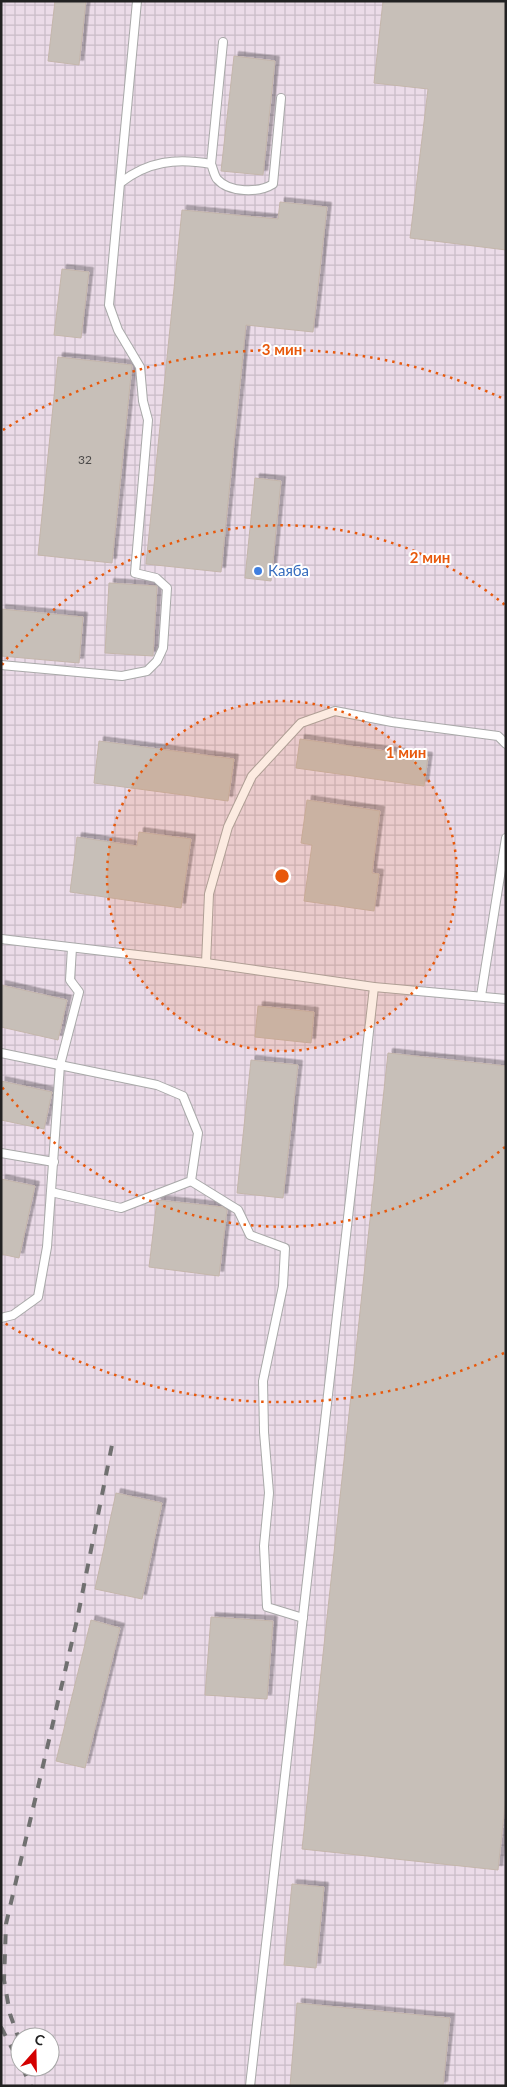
<svg xmlns="http://www.w3.org/2000/svg" width="507" height="2087" viewBox="0 0 507 2087" font-family="Lato,sans-serif">
  <style>
    .industrial { fill: url(#industrial-grid); fill-rule: evenodd }
    .building { fill: #c7bfb8; stroke: #c4b6ab; filter: url(#shadow) }
    .lines { fill: none; stroke-linecap: round; stroke-linejoin: round }
    .service-casing { stroke: #a9a9a9; stroke-width: 10 }
    .service { stroke: #fff; stroke-width: 8 }
    .rail { stroke: #707070; stroke-width: 4; stroke-dasharray: 10 10; stroke-linecap: butt }
    .ring { fill: none; stroke: #e8590c; stroke-width: 2.5; stroke-dasharray: 2.5 5 }
    .shop-dot { fill: #3f7fe0; stroke: #fff; stroke-width: 2 }
    .labels { text-anchor: middle; stroke-width: 4; stroke-linejoin: round; paint-order: stroke }
    .number-label { font-size: 12px; fill: #4b4948 }
    .shop-label { font-size: 15px; fill: #366cbe; stroke: #fff; text-anchor: start }
    .centre { fill: #e8590c; stroke: #fff; stroke-width: 2.5 }
    .ring-label { font-size: 15px; text-anchor: middle; font-weight: bold; fill: #e8590c; stroke: #fff; stroke-width: 4; stroke-linejoin: round; paint-order: stroke }
  </style>
  <defs>
    <pattern id="industrial-grid" width="8" height="8" patternUnits="userSpaceOnUse" patternTransform="scale(1.25)"><rect width="8" height="8" fill="#ebdbe8"/><path d="M0 4h8M4 0v8" fill="none" stroke="#c9bcc7"/></pattern>
    <filter id="shadow"><feDropShadow dx="4.5" dy="-4.5" stdDeviation="0" flood-color="#0004"/></filter>
  </defs>
  <rect width="100%" height="100%" fill="#f2efe9"/>
  <path class="industrial" d="M1,1H506V2086H1ZM20,2037H50V2067H20Z"/>
  <g class="building">
    <polygon points="55,1 86,1 79,65 48,61"/>
    <polygon points="383,1 506,1 506,250 410,238 428,89 374,83"/>
    <polygon points="234,56 275,61 263,175 221,171"/>
    <polygon points="280,202 327,207 313,332 246,325 221,572 146,564 182,210 278,219"/>
    <polygon points="62,269 89,272 81,338 54,335"/>
    <polygon points="58,357 132,365 112,563 38,555"/>
    <polygon points="255,478 281,481 271,581 245,578"/>
    <polygon points="109,583 157,586 153,656 105,653"/>
    <polygon points="1,609 83,617 79,663 1,656"/>
    <polygon points="300,739 428,757 424,786 296,768"/>
    <polygon points="99,741 234,759 228,801 94,783"/>
    <polygon points="307,800 380,811 372,873 379,874 374,911 304,901 312,845 301,843"/>
    <polygon points="139,832 191,839 181,908 70,892 77,837 137,846"/>
    <polygon points="1,985 67,1000 58,1040 1,1027"/>
    <polygon points="258,1006 314,1012 311,1043 255,1037"/>
    <polygon points="388,1053 506,1066 506,1796 498,1870 302,1849"/>
    <polygon points="251,1060 298,1065 283,1198 237,1193"/>
    <polygon points="1,1081 52,1092 44,1129 1,1120"/>
    <polygon points="1,1179 35,1186 19,1258 1,1254"/>
    <polygon points="157,1200 223,1207 227,1210 219,1276 149,1267"/>
    <polygon points="116,1493 162,1503 142,1599 95,1589"/>
    <polygon points="211,1617 273,1621 267,1699 205,1695"/>
    <polygon points="91,1620 120,1628 85,1768 56,1761"/>
    <polygon points="292,1884 324,1887 316,1968 284,1965"/>
    <polygon points="297,2003 450,2018 443,2086 290,2086"/>
  </g>
  <g class="lines">
    <g class="service-casing">
      <g id="service">
        <polyline points="211,164 223,42"/>
        <polyline points="120,183 137,1"/>
        <path d="M1,665L122,676L147,671L157,661L163,648L167,588L156,578L135,573L148,420L143,401L140,367L118,330L109,305L120,183C148,161 176,158 211,164C213,168 214,175 217,179C229,193 259,193 273,184L281,98"/>
        <polyline points="1,939 206,963 374,987 506,999"/>
        <polyline points="206,963 209,894 228,827 252,776 301,723 335,711 392,722 498,736 506,744"/>
        <polyline points="481,996 506,838"/>
        <polyline points="1,1053 157,1085 183,1096 198,1133 191,1181 121,1208 51,1192"/>
        <polyline points="1,1153 54,1162"/>
        <polyline points="191,1181 238,1210 250,1235 285,1248 283,1286 263,1381 264,1432 269,1493 264,1546 267,1607 303,1618"/>
        <polyline points="1,1318 13,1315 38,1297 47,1247 60,1065 79,992 70,980 72,948"/>
        <polyline points="250,2086 374,987"/>
      </g>
    </g>
    <use href="#service" class="service"/>
    <g class="rail">
      <polyline points="1,2027 20,2064"/>
      <polyline points="20,2042 10,2014 4,1980 6,1924 77,1620 112,1445"/>
      <polyline points="22,2067 31,2086"/>
    </g>
  </g>
  <circle cx="282" cy="876" r="175" fill="#e8590c" fill-opacity=".12"/>
  <g class="ring">
    <circle cx="282" cy="876" r="175"/>
    <path d="M505 1147A351 351 0 0 1 2 1087M2 665A351 351 0 0 1 505 605"/>
    <path d="M504 1353A526 526 0 0 1 3 1322M3 430A526 526 0 0 1 504 399"/>
  </g>
  <circle class="shop-dot" cx="258" cy="571" r="5"/>
  <g class="labels">
    <g class="number-label">
      <text x="85" y="464">32</text>
    </g>
    <g class="shop-label">
      <text x="268" y="576">Каяба</text>
    </g>
  </g>
  <circle cx="282" cy="876" r="8" class="centre"/>
  <g class="ring-label">
    <text x="282" y="355">3 мин</text>
    <text x="430" y="563">2 мин</text>
    <text x="406" y="758">1 мин</text>
  </g>
  <rect width="507" height="2087" fill="none" stroke="#222222" stroke-width="5"/>
  <g transform="translate(35 2052) rotate(20)"><circle r="24" fill="#ffffff" stroke="#a7a7a7"/>
  <path d="M0-4L9 19L0 12L-9 19Z" fill="#d40000"/>
  <text y="-8" font-size="14" font-weight="bold" text-anchor="middle" fill="#222222">С</text>
  </g>
</svg>
